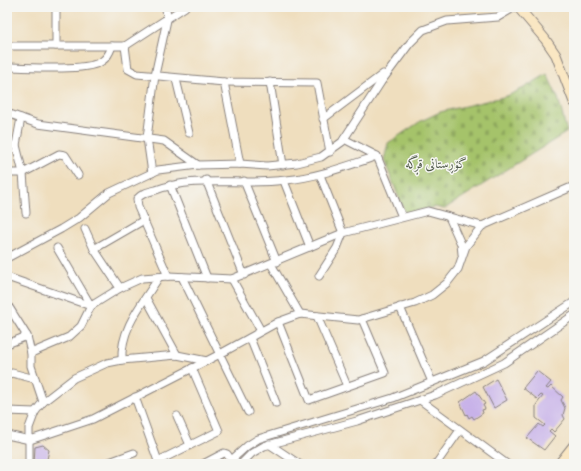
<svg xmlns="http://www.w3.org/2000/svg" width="581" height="471" viewBox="0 0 581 471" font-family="'IM FELL French Canon',Amiri,serif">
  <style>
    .cemetery { fill: url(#cemetery-stones); stroke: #647252 }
    .building { fill: #c8b2e9 }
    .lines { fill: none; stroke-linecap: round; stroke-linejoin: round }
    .street-casing { stroke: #88807c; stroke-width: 9 }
    .secondary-casing { stroke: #88807c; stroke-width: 11 }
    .street { stroke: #fff; stroke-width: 7 }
    .secondary { stroke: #fae7c3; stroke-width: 9 }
    .labels { text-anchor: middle; stroke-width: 3; stroke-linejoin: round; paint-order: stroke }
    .park-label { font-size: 13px; fill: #505a4b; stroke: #f6f6f2 }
  </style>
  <defs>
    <pattern id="cemetery-stones" width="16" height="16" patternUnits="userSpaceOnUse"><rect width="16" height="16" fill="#a5c36a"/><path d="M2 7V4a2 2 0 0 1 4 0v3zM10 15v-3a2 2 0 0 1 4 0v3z" fill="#8ea75d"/></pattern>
  </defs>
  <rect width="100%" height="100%" fill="#f6f6f2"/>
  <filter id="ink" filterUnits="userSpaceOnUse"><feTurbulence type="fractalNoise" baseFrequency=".025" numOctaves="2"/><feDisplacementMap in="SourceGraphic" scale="8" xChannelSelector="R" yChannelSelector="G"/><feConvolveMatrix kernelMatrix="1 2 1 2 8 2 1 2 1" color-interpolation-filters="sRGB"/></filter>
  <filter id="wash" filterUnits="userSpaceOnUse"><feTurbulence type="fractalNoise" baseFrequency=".012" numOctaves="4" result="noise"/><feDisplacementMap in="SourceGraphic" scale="16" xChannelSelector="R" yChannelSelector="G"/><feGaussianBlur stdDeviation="0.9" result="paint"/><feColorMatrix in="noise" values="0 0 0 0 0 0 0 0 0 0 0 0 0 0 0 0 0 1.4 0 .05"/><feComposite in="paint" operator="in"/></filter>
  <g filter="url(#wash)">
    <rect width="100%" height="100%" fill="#efdebe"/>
    <polygon class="cemetery" points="547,74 558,98 567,132 444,209 435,207 405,213 384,160 388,143 421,121 440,112 507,96 524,88"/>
    <g id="blocks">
      <g class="building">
        <polygon points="537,371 551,382 546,388 548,389 551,386 563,397 561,400 565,408 563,415 565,419 554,432 551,429 549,431 555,436 544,450 527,438 539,424 543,427 545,425 536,418 536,405 543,396 541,395 537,399 523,388"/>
        <polygon points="496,379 507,400 494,408 483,387"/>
        <polygon points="476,391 485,404 483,405 485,409 482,410 483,413 474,419 472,416 469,418 467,414 466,415 460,402"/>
        <polygon points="43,445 49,450 46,464 34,464 35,447"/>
      </g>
    </g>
  </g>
  <g filter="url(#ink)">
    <use href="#blocks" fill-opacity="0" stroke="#88807c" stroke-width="1"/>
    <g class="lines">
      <g class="street-casing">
        <g id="street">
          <polyline points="7,46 125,46 185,7"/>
          <polyline points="56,46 56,7"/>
          <polyline points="125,46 128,69 137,74 224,82 317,83 330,152"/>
          <path d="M7,67C27,67 88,72 102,61C107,58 110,52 112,46"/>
          <polyline points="176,79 189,133"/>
          <polyline points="224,82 240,164"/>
          <polyline points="270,82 283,165"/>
          <polyline points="7,113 38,124 164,141 198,165"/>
          <polyline points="21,118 16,145 23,173 26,213"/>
          <polyline points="323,119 383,74"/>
          <polyline points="344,139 377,156 402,217"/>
          <polyline points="7,146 16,145"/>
          <polyline points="7,173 23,173 59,154 65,155 78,175"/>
          <polyline points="152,173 147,138 155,75 167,20 166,7"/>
          <polyline points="206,180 244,275"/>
          <polyline points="244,181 277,262"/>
          <polyline points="284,181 310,247"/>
          <polyline points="170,185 207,278"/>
          <polyline points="449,217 461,244 462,254"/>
          <polyline points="85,229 94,249 120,288"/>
          <polyline points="57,248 91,306"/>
          <polyline points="94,249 144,220"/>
          <polyline points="7,258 61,229 79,218 109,193 158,170 198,165 240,164 267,166 297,163 321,157 342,142 381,82 410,43 423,30 447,21 498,17 515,7"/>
          <polyline points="271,264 300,314"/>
          <path d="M168,276L138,207L137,199C142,193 148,192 156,190C198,175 242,186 286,180C318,177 347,166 377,156"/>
          <polyline points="319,276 337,248 343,233 320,175"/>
          <polyline points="7,277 91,306"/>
          <polyline points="182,277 248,412"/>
          <polyline points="232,279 261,331"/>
          <polyline points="146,298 177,355"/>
          <polyline points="7,304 27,336 31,353 31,366 43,402"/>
          <polyline points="400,307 432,382"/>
          <polyline points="317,316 347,386"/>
          <polyline points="278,322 309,400 385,373 362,319"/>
          <polyline points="250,338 276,403"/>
          <polyline points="7,344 27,336"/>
          <polyline points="31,353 69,337 81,326 91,306 120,288 142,278 168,276 232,279 343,233 428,211 482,226 574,186"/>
          <path d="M122,360C120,328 143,303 159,277"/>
          <polyline points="7,375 12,373 35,379"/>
          <polyline points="135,397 158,461"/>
          <polyline points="420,400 507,464"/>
          <polyline points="7,411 35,412"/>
          <polyline points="177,416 190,445"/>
          <polyline points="7,435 30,440 93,419 220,354 278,322 300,314 358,320 415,303 432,295 447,283 458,269 466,246 482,226"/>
          <polyline points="269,444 299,464"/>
          <polyline points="29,464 29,428 35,412 43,402 74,378 107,363 122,360 177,355 207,361"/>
          <polyline points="104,464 134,453"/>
          <polyline points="160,464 158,461 219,431 192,368"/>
          <polyline points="203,464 224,453 227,454 234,464"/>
          <polyline points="227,464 247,446 258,439 393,398 484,361 574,302"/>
          <polyline points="241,464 252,453 264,446 357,421 435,395 504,363 574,315"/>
          <polyline points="436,464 460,430"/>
        </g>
      </g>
      <g class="secondary-casing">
        <g id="secondary">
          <polyline points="518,7 545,39 556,55 574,102"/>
          <polyline points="559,464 574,445"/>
          <polyline points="571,464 574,460"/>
        </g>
      </g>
      <use href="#street" class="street"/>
      <use href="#secondary" class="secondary"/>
    </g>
  </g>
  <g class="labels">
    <g class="park-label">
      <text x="436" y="168">گۆڕستانی قڕگە</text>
    </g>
  </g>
  <rect width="581" height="471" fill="none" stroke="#f6f6f2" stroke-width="24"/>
</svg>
